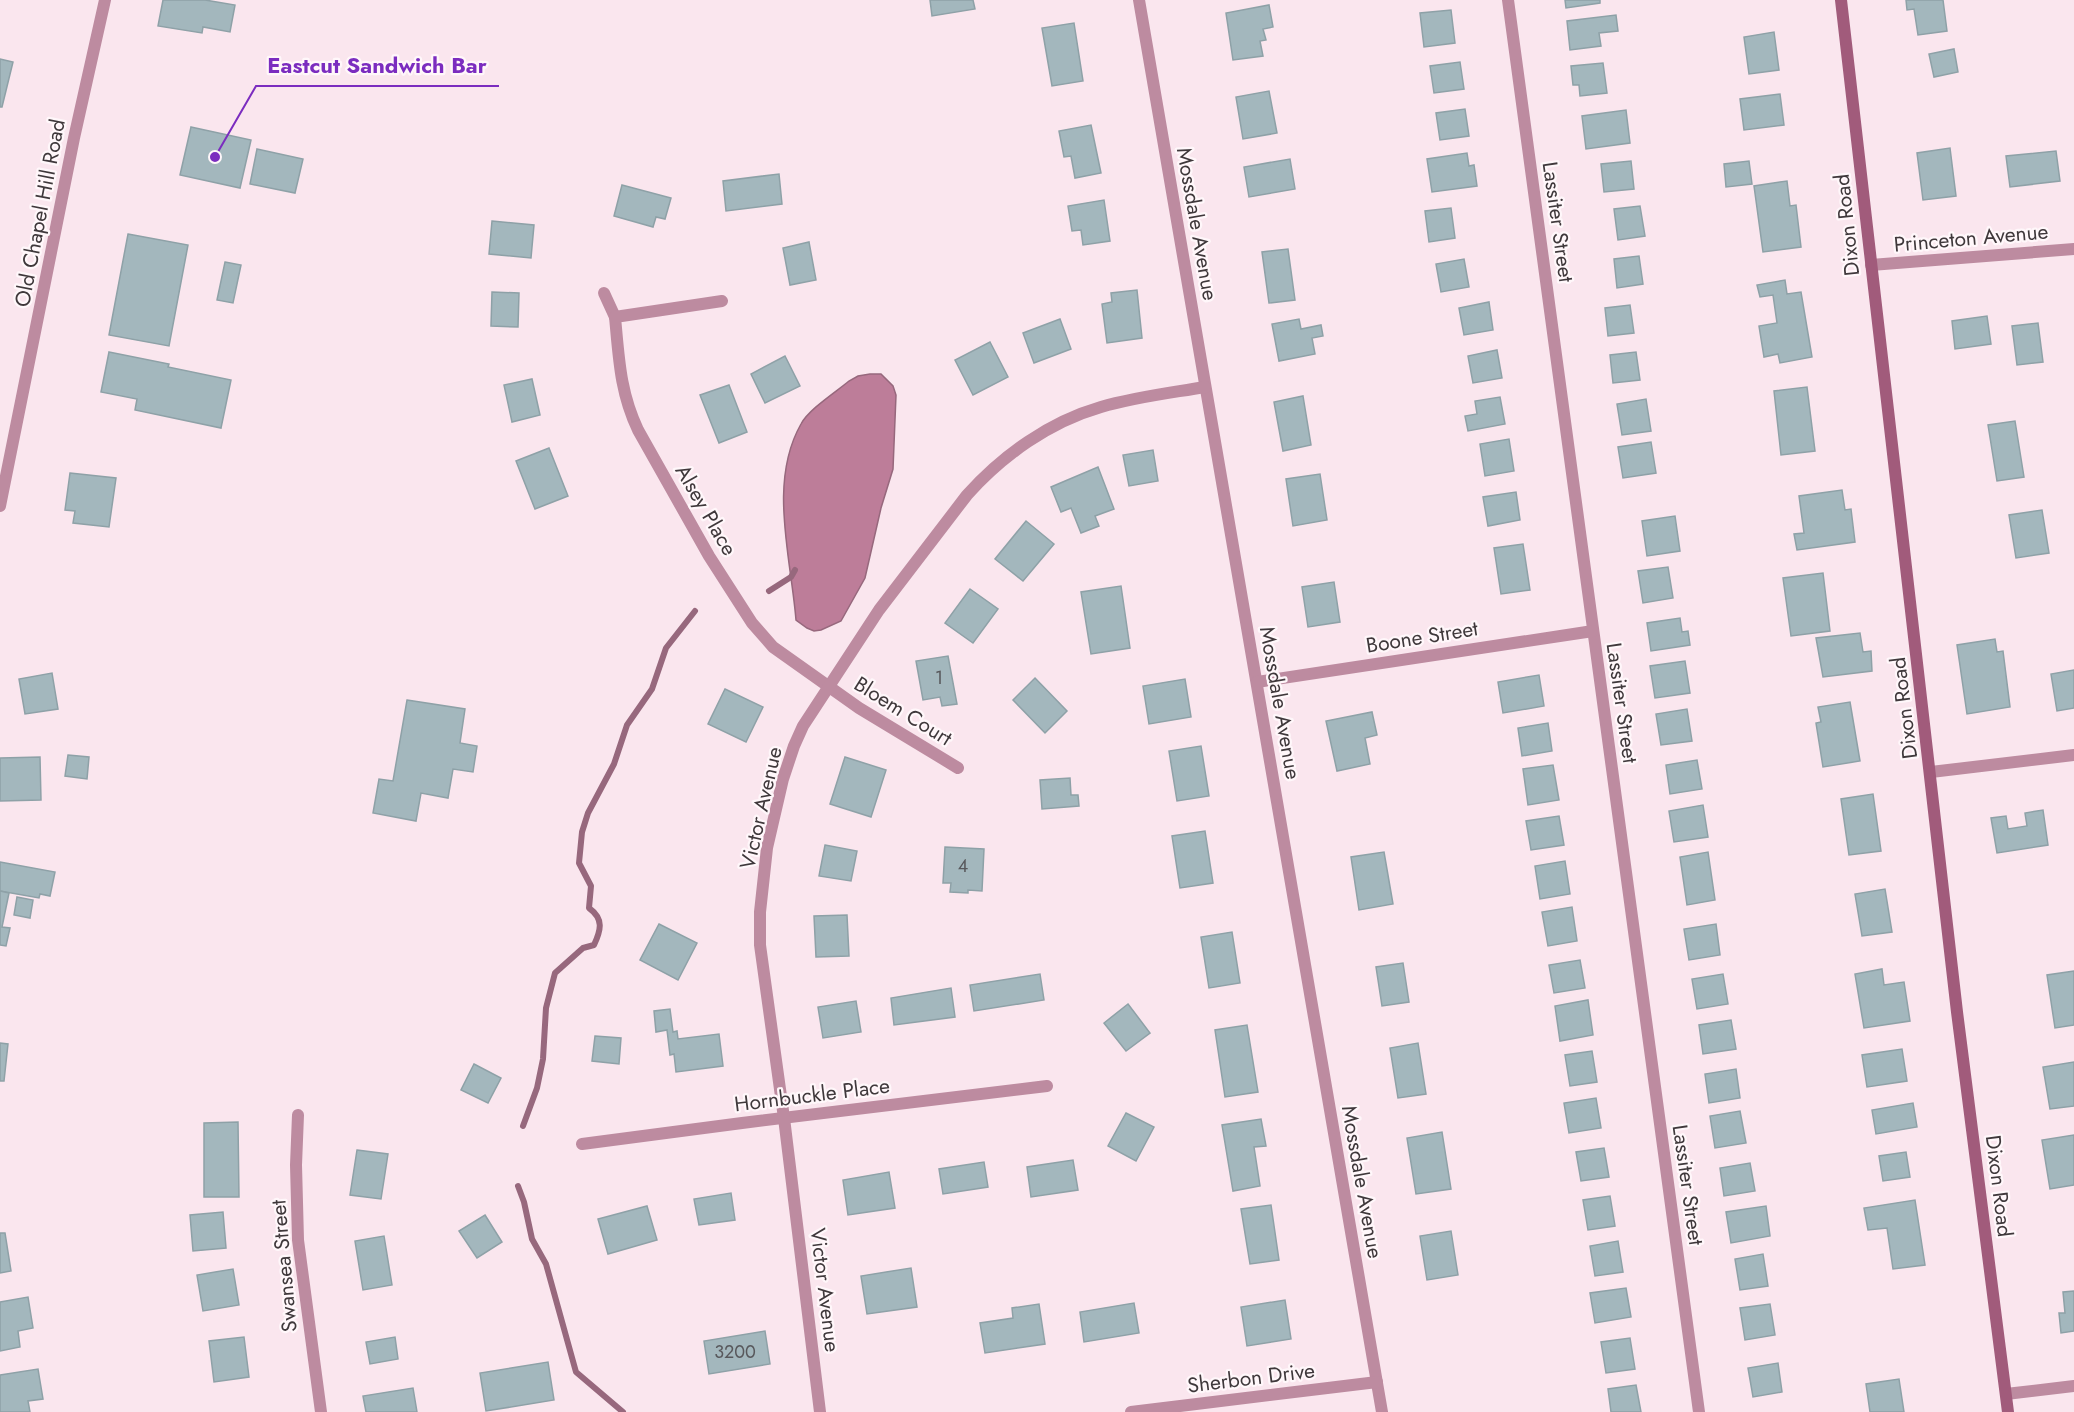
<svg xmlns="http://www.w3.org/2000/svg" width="2074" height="1412" viewBox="0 0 2074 1412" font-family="Jost,sans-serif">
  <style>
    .water { fill: #bd7d99; stroke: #97687d; stroke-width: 1.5 }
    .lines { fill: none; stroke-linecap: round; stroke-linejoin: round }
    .stream { stroke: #97687d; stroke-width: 6 }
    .building { fill: #a3b7bd; stroke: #8ea1a7; stroke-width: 1.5 }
    .street { stroke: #bd8ba0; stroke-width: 12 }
    .secondary { stroke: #a15b7b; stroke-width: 12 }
    .labels { text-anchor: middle; stroke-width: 4.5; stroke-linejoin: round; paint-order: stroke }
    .number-label { font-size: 18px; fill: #58585c }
    .street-label { font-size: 21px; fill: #3f383b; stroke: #fff7fa }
    .leader { fill: none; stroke: #7b2cbf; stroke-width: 2 }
    .callout-dot { fill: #7b2cbf; stroke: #fff7fa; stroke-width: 2 }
    .callout-label { font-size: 22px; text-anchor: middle; font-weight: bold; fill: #7b2cbf; stroke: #fff7fa; stroke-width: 4.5; stroke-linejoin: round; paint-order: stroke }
  </style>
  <rect width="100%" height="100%" fill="#fae6ee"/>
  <path class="water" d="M870,374H881L893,386L896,395L893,469L881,508L865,578L841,621L821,630L814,631L807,628L796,620C791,557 768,482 801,424C809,409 836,392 849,381L858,376Z"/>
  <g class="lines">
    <g class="stream">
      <polyline points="769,591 791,577 795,570"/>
      <path d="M523,1126L537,1088L543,1059L546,1008L555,973L583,948L594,945C601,930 604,919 589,908L591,886L579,863L582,832L588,813L614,764L627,725L652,689L666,648L695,611"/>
      <polyline points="518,1186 524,1202 532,1239 546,1264 576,1372 623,1412"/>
    </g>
  </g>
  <g class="building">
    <polygon points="163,0 205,0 235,5 230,32 203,27 202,33 158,26"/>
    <polygon points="930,0 973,0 975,9 932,16"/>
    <polygon points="1565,0 1600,0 1600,3 1566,8"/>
    <polygon points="1906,0 1943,0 1947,31 1918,35 1914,9 1907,10"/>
    <polygon points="1269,5 1273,27 1263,29 1266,40 1260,41 1263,56 1233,60 1226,13"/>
    <polygon points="1451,10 1455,43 1424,47 1420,13"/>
    <polygon points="1616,15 1618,31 1599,33 1601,46 1570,50 1567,21"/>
    <polygon points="1074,23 1083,81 1052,86 1042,28"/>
    <polygon points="1774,32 1779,70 1749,74 1744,37"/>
    <polygon points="1954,49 1958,72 1934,77 1929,54"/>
    <polygon points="0,59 13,62 2,107 0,107"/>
    <polygon points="1460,62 1464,89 1434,93 1430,66"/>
    <polygon points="1603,63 1607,93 1580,96 1579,85 1573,85 1571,66"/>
    <polygon points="1269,91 1277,133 1243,139 1236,97"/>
    <polygon points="1780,94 1784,125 1744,130 1740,99"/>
    <polygon points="1465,109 1469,136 1440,140 1436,113"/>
    <polygon points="1626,110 1630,143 1586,149 1582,116"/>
    <polygon points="1091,125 1101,173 1075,178 1071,156 1064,157 1059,131"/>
    <polygon points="191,127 251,140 240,188 180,175"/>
    <polygon points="1950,148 1956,196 1923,200 1917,153"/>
    <polygon points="257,149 303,159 295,193 250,184"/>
    <polygon points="2056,151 2060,181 2010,187 2006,156"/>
    <polygon points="1467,153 1469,166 1474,165 1477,186 1432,192 1427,159"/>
    <polygon points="1290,159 1295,189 1249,197 1244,167"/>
    <polygon points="1631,161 1634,189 1604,192 1601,164"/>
    <polygon points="1749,161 1752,184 1726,187 1724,164"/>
    <polygon points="779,174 782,204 726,211 723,181"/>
    <polygon points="1787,181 1790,206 1796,205 1801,247 1763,252 1754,186"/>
    <polygon points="622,185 671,198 665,219 656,217 653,227 614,216"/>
    <polygon points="1104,200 1110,241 1083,245 1081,230 1072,231 1068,206"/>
    <polygon points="1640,206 1645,236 1618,240 1614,209"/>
    <polygon points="1451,208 1455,238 1429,242 1425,211"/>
    <polygon points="492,221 534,225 531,258 489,254"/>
    <polygon points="128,234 188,245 169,346 109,335"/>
    <polygon points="809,242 816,280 790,285 783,248"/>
    <polygon points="1288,249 1295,300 1269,303 1262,252"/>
    <polygon points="1639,256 1643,284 1617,288 1614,259"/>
    <polygon points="1464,259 1469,287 1441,292 1436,264"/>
    <polygon points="225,262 241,265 233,303 217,300"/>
    <polygon points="1785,280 1787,294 1801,292 1812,357 1780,363 1778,354 1764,357 1759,326 1777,323 1773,295 1760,297 1757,285"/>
    <polygon points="1137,290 1142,338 1107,343 1102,304 1112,302 1111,293"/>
    <polygon points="492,292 519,293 518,327 491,326"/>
    <polygon points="1489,302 1493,330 1464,335 1459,308"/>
    <polygon points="1630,305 1634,333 1608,336 1605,308"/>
    <polygon points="1987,316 1991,344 1955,349 1952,321"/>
    <polygon points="1060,319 1071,349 1034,363 1023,333"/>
    <polygon points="1299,319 1301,329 1321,325 1323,336 1312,338 1315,354 1279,361 1272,324"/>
    <polygon points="2038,323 2043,362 2017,365 2012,326"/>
    <polygon points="990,342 1008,377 973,395 955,360"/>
    <polygon points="1497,350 1502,378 1473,383 1468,356"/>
    <polygon points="109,352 169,364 168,367 231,380 221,428 135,410 137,399 101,392"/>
    <polygon points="1636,352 1640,380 1613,383 1610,355"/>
    <polygon points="785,356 800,386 765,403 751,374"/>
    <polygon points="532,379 540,415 512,422 504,385"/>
    <polygon points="729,385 747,432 719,443 700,395"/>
    <polygon points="1807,387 1815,451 1781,455 1774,391"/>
    <polygon points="1303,396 1311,445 1283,451 1274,402"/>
    <polygon points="1500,397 1505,424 1468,431 1465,416 1477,414 1475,401"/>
    <polygon points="1646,399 1651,431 1622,435 1617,404"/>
    <polygon points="2015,421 2024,477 1997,481 1988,425"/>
    <polygon points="1509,439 1514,471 1485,476 1480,444"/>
    <polygon points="1651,442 1656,473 1623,478 1618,447"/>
    <polygon points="549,448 568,496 535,509 516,461"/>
    <polygon points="1153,450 1158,481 1129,486 1123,455"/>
    <polygon points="1098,467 1114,509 1095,516 1099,526 1081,533 1071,508 1061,512 1051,487"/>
    <polygon points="70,473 116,478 109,527 73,523 75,511 65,510"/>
    <polygon points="1320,474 1327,520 1293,526 1286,479"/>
    <polygon points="1842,490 1845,510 1851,509 1855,542 1797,550 1794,534 1804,533 1799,496"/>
    <polygon points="1516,492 1520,520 1488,526 1483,497"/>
    <polygon points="2042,510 2049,553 2016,558 2009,515"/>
    <polygon points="1675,516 1680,551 1647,556 1642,521"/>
    <polygon points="1026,521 1054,544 1023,581 995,559"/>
    <polygon points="1523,544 1530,590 1501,594 1494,548"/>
    <polygon points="1668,567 1673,598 1643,603 1638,571"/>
    <polygon points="1823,573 1830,631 1791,636 1783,578"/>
    <polygon points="1334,582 1340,622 1308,627 1302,587"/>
    <polygon points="1121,586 1130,648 1091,654 1081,592"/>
    <polygon points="970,589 998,609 973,643 945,623"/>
    <polygon points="1680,618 1682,632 1688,631 1690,645 1651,651 1647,623"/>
    <polygon points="1860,633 1863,652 1871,651 1872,671 1823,677 1816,638"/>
    <polygon points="1995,639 1997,652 2003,651 2010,707 1967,714 1957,645"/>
    <polygon points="948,656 957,704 942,706 940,697 923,700 916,661"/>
    <polygon points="1685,661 1690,693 1655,698 1650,666"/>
    <polygon points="2074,670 2074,708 2057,711 2051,674"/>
    <polygon points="52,673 58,709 25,714 19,679"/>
    <polygon points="1539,675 1544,706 1503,713 1498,682"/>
    <polygon points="1035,678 1067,711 1045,733 1013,700"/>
    <polygon points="1185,679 1191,717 1149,724 1143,686"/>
    <polygon points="725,689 763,707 746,742 708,724"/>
    <polygon points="407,700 465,709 460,743 477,746 473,772 453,769 448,798 421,793 416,821 373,813 379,779 393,781"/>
    <polygon points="1850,702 1860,761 1823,767 1816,723 1821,722 1818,707"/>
    <polygon points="1687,709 1692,741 1661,745 1656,714"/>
    <polygon points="1372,712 1377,735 1365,738 1370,764 1337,771 1326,721"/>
    <polygon points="1548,723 1552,751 1522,756 1518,728"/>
    <polygon points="1201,746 1209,796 1177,801 1169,751"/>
    <polygon points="68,755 89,757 87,779 65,776"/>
    <polygon points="40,757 41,800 0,801 0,758"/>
    <polygon points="845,757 886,770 871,817 830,804"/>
    <polygon points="1697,760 1702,789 1670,794 1666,765"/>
    <polygon points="1553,765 1559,800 1528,805 1523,769"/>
    <polygon points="1070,778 1071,795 1078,795 1079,806 1042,809 1040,780"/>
    <polygon points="1873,794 1881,851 1849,855 1841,799"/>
    <polygon points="1703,805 1708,837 1674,842 1669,811"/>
    <polygon points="2043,810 2048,845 1997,853 1991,818 2006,816 2008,829 2027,826 2025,813"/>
    <polygon points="1559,816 1564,845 1531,850 1526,821"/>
    <polygon points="1205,831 1213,883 1180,888 1172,836"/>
    <polygon points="825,845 857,851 851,881 819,876"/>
    <polygon points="945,847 984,849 982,891 968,890 968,893 950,892 951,883 943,883"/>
    <polygon points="1384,852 1393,904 1359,910 1351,857"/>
    <polygon points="1708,852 1715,900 1687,905 1680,857"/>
    <polygon points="1565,861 1570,894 1540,899 1535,866"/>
    <polygon points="0,862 55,872 50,896 40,894 39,898 0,891"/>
    <polygon points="1885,889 1892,932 1862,936 1855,894"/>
    <polygon points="0,891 9,893 2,927 10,928 6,946 0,945"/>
    <polygon points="17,897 33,900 30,918 14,915"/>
    <polygon points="1572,907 1577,941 1548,946 1542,912"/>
    <polygon points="847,915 849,956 816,957 814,916"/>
    <polygon points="659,924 697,943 678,980 640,960"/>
    <polygon points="1716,924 1720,955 1689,960 1684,929"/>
    <polygon points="1232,932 1240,983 1209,988 1201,937"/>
    <polygon points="1580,960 1585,988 1554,993 1549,965"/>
    <polygon points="1403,963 1409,1002 1382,1006 1376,967"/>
    <polygon points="1882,969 1884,985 1904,982 1910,1021 1864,1028 1855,974"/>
    <polygon points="2074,971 2074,1025 2055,1028 2047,975"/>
    <polygon points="1040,974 1044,1000 974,1011 970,985"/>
    <polygon points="1723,974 1728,1004 1697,1009 1692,979"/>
    <polygon points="951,988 955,1017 894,1025 891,998"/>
    <polygon points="1588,1000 1593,1035 1560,1041 1555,1006"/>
    <polygon points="856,1001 861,1032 823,1038 818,1007"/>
    <polygon points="1128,1004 1150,1033 1126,1051 1104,1023"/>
    <polygon points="670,1009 673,1032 677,1031 678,1039 719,1034 723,1066 676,1072 674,1054 670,1055 667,1030 656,1032 654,1011"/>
    <polygon points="1731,1020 1736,1049 1703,1054 1699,1025"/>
    <polygon points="1247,1025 1258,1092 1225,1097 1215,1030"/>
    <polygon points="595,1036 621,1038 619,1064 592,1061"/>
    <polygon points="0,1043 8,1044 4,1081 0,1081"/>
    <polygon points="1418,1043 1426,1094 1398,1098 1390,1048"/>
    <polygon points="1902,1049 1907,1081 1867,1087 1862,1055"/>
    <polygon points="1592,1051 1597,1082 1570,1086 1565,1055"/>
    <polygon points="2074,1062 2074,1106 2050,1109 2043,1067"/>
    <polygon points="474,1064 501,1078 488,1103 461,1090"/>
    <polygon points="1736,1069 1740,1098 1709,1103 1705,1074"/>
    <polygon points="1596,1098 1601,1128 1569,1133 1564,1103"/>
    <polygon points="1913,1103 1917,1127 1876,1134 1872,1110"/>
    <polygon points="1740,1111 1746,1143 1715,1148 1710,1116"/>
    <polygon points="1126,1113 1154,1127 1136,1161 1108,1146"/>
    <polygon points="1261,1119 1266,1146 1254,1147 1260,1186 1233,1191 1222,1125"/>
    <polygon points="238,1122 239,1197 204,1197 204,1123"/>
    <polygon points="1442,1132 1451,1189 1416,1194 1407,1138"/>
    <polygon points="2074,1135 2074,1185 2050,1189 2042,1140"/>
    <polygon points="1604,1148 1609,1177 1581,1181 1576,1152"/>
    <polygon points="357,1150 388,1154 381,1199 350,1195"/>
    <polygon points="1906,1152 1910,1177 1883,1181 1879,1156"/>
    <polygon points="1073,1160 1078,1190 1031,1197 1027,1167"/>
    <polygon points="984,1162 988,1187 943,1194 939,1169"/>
    <polygon points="1750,1163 1755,1191 1724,1196 1720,1168"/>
    <polygon points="889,1172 895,1208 848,1215 843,1180"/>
    <polygon points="731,1193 735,1220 699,1225 694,1199"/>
    <polygon points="1610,1196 1615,1226 1588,1230 1583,1200"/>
    <polygon points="1915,1200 1925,1265 1893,1269 1887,1228 1868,1230 1864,1208"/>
    <polygon points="1271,1205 1279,1260 1250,1264 1241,1209"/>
    <polygon points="647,1206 657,1240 608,1254 598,1219"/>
    <polygon points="1766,1206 1770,1236 1731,1243 1726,1212"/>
    <polygon points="223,1212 226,1248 193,1251 190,1215"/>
    <polygon points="485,1215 502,1242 477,1258 459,1231"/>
    <polygon points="1451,1231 1458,1275 1427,1280 1420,1236"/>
    <polygon points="0,1233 5,1233 11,1271 0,1273"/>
    <polygon points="384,1236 392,1285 363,1290 355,1241"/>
    <polygon points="1618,1241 1623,1272 1595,1276 1590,1246"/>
    <polygon points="1763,1254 1768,1286 1740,1290 1735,1259"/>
    <polygon points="911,1268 917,1307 867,1314 861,1276"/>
    <polygon points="233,1269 239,1305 203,1311 197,1275"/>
    <polygon points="1626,1288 1631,1317 1595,1323 1590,1293"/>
    <polygon points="2074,1291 2074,1331 2061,1333 2059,1313 2065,1313 2063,1292"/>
    <polygon points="28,1297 33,1328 18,1331 20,1347 0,1351 0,1302"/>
    <polygon points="1285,1300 1291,1339 1247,1346 1241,1307"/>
    <polygon points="1134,1303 1139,1333 1084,1342 1080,1312"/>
    <polygon points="1039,1304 1045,1344 985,1353 980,1323 1013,1318 1012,1308"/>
    <polygon points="1770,1304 1775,1335 1745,1340 1740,1308"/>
    <polygon points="765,1331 770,1364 709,1374 704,1341"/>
    <polygon points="244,1337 249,1377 214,1382 209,1341"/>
    <polygon points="395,1337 398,1359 370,1364 366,1342"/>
    <polygon points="1630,1338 1635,1369 1606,1373 1601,1342"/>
    <polygon points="548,1362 554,1400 486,1411 480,1373"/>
    <polygon points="1778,1363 1782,1392 1753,1397 1748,1368"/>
    <polygon points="38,1369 43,1399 28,1401 30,1412 0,1412 0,1375"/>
    <polygon points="1899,1379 1904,1412 1870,1412 1866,1384"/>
    <polygon points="1636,1385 1641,1412 1611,1412 1608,1389"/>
    <polygon points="413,1388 417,1412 366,1412 363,1396"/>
  </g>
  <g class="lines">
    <g class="street">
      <polyline points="1139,0 1382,1412"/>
      <polyline points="1508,0 1699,1412"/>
      <polyline points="1871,265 2074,249"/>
      <polyline points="604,293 615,317"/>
      <path d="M722,301L615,317C619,359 620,392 638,430L709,556L752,623L773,647L859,708L958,768"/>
      <polyline points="0,506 74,138 105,0"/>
      <polyline points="1257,682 1593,631"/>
      <polyline points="1931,772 2074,755"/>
      <polyline points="298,1115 296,1165 298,1240 321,1412"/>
      <polyline points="582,1144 742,1123 1047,1086"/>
      <polyline points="2006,1394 2074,1386"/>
      <path d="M820,1412L784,1118L760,945V912L767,848L783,779L794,746L803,726L879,610L967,495C1003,455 1049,422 1101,407C1135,397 1170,393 1205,387"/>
      <polyline points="1131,1412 1377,1382"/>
    </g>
    <polyline class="secondary" points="1841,0 1957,1012 2008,1412"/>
  </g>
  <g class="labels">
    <g class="number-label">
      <text x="939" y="684">1</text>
      <text x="963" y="872">4</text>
      <text x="735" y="1358">3200</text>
    </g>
    <g class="street-label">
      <text transform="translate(40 213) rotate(-79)" y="7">Old Chapel Hill Road</text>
      <text transform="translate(1558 222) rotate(82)" y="7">Lassiter Street</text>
      <text transform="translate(1197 224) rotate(80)" y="7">Mossdale Avenue</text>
      <text transform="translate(1847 225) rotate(-96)" y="7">Dixon Road</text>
      <text transform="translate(1971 238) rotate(-5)" y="7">Princeton Avenue</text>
      <text transform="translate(706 510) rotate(60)" y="7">Alsey Place</text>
      <text transform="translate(1422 637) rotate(-9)" y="7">Boone Street</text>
      <text transform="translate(1280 703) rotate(80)" y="7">Mossdale Avenue</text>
      <text transform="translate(1622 703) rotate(82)" y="7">Lassiter Street</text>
      <text transform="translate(1904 708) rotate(-97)" y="7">Dixon Road</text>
      <text transform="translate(903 711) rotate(32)" y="7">Bloem Court</text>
      <text transform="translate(761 808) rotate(-77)" y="7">Victor Avenue</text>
      <text transform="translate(812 1095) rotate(-7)" y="7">Hornbuckle Place</text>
      <text transform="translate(1362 1182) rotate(80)" y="7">Mossdale Avenue</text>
      <text transform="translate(1688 1185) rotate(82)" y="7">Lassiter Street</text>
      <text transform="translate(1999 1186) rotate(83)" y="7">Dixon Road</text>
      <text transform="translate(284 1266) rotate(-95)" y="7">Swansea Street</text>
      <text transform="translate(825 1290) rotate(83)" y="7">Victor Avenue</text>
      <text transform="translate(1251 1378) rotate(-7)" y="7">Sherbon Drive</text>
    </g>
  </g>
  <path class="leader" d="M215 157L256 86H499"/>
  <circle class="callout-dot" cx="215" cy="157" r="6"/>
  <g class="callout-label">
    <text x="377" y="73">Eastcut Sandwich Bar</text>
  </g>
</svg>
